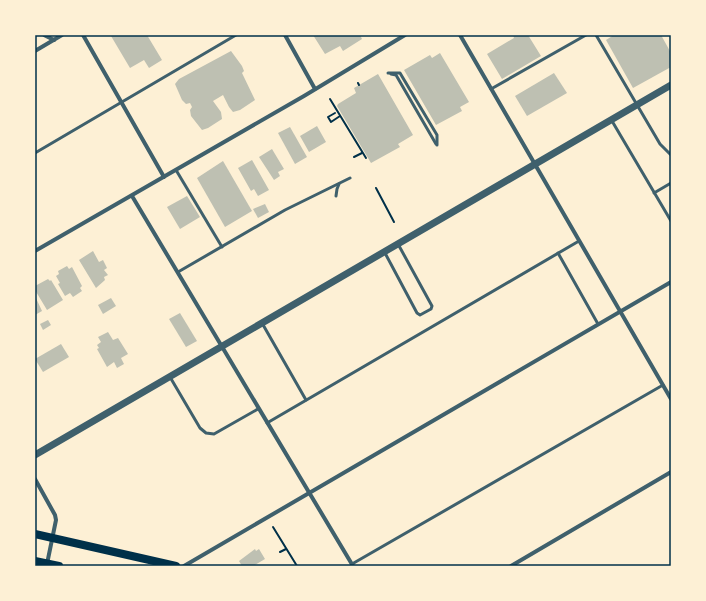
<svg xmlns="http://www.w3.org/2000/svg" width="706" height="601" viewBox="0 0 706 601" font-family="Rubik,sans-serif">
  <style>
    .building { fill: #bec0b2 }
    .lines { fill: none; stroke-linecap: round; stroke-linejoin: round }
    .path { stroke: #003049; stroke-width: 2 }
    .service { stroke: #3f606c; stroke-width: 3 }
    .minor { stroke: #3f606c; stroke-width: 4 }
    .tertiary { stroke: #3f606c; stroke-width: 7 }
    .secondary { stroke: #003049; stroke-width: 8 }
    .neatline { fill: none; stroke: #003049; stroke-width: 1.5 }
  </style>
  <rect width="100%" height="100%" fill="#fdf0d5"/>
  <g class="building">
    <polygon points="147,35 162,60 149,68 144,60 130,68 111,36"/>
    <polygon points="313,35 360,35 362,39 343,51 340,46 325,54"/>
    <polygon points="513,35 528,35 541,56 502,79 487,54 514,38"/>
    <polygon points="614,35 661,35 671,53 671,67 633,88 606,40"/>
    <polygon points="231,51 242,66 244,71 242,73 255,100 240,110 233,112 229,107 223,95 213,101 221,112 222,119 208,128 202,130 191,116 190,110 192,107 190,103 186,104 182,100 175,84 179,79"/>
    <polygon points="440,53 469,102 460,107 462,111 436,125 404,70 430,55 432,58"/>
    <polygon points="554,73 567,93 527,116 515,96"/>
    <polygon points="378,74 413,135 398,144 400,147 371,163 337,106 338,104 356,93 354,88"/>
    <polygon points="317,126 326,142 309,152 300,136"/>
    <polygon points="290,127 307,157 295,164 278,133"/>
    <polygon points="272,149 284,169 278,172 280,176 274,180 259,157"/>
    <polygon points="252,160 269,190 258,196 254,189 251,191 238,168"/>
    <polygon points="223,161 252,211 225,227 197,178"/>
    <polygon points="187,196 200,217 180,229 167,207"/>
    <polygon points="265,204 269,212 258,218 253,209"/>
    <polygon points="93,251 99,262 103,260 107,268 104,270 108,275 104,277 105,280 96,288 79,260"/>
    <polygon points="67,266 69,269 72,267 82,286 80,288 82,291 73,297 70,293 65,296 58,284 60,283 56,276 59,274 58,271"/>
    <polygon points="48,279 50,281 51,280 63,300 47,310 35,290 35,286"/>
    <polygon points="35,296 42,311 35,315"/>
    <polygon points="111,298 116,306 103,314 98,305"/>
    <polygon points="180,313 197,341 186,347 169,319"/>
    <polygon points="48,320 51,325 43,330 40,324"/>
    <polygon points="108,332 113,340 118,338 128,354 121,358 124,364 117,368 114,362 107,367 97,349 99,348 97,345 101,342 98,337"/>
    <polygon points="61,344 69,357 43,372 35,359"/>
    <polygon points="255,549 256,551 259,549 265,559 253,566 242,566 239,561"/>
  </g>
  <g class="lines">
    <g class="path">
      <polyline points="358,83 359,85"/>
      <polyline points="330,99 366,158"/>
      <polyline points="335,113 328,117 331,122 340,116"/>
      <polyline points="354,157 362,153"/>
      <polyline points="376,188 394,222"/>
      <polyline points="273,527 297,566"/>
      <polyline points="280,552 286,549"/>
    </g>
    <g class="service">
      <polyline points="596,35 660,144 671,155"/>
      <polyline points="388,73 400,73 437,135 437,145"/>
      <polyline points="391,74 396,75 436,144"/>
      <polyline points="491,89 586,35"/>
      <polyline points="612,121 671,221"/>
      <polyline points="35,153 236,35"/>
      <polyline points="176,170 222,247"/>
      <polyline points="654,193 671,183"/>
      <polyline points="336,196 337,189 339,184"/>
      <polyline points="385,253 417,313 420,315 431,309 432,306 398,244"/>
      <polyline points="558,253 598,324"/>
      <polyline points="178,272 285,210 350,178"/>
      <polyline points="262,323 306,400"/>
      <polyline points="170,377 200,428 206,433 214,434 258,409"/>
      <polyline points="267,423 579,241"/>
      <polyline points="352,564 663,385"/>
    </g>
    <g class="minor">
      <polyline points="44,35 54,40"/>
      <polyline points="83,35 164,177"/>
      <polyline points="285,35 315,89"/>
      <polyline points="460,35 671,399"/>
      <polyline points="35,51 62,35"/>
      <polyline points="132,196 353,566"/>
      <polyline points="35,251 304,96 405,35"/>
      <polyline points="35,479 55,515 56,520 47,564"/>
      <polyline points="184,566 671,282"/>
      <polyline points="511,566 671,472"/>
    </g>
    <polyline class="tertiary" points="35,455 671,85"/>
    <g class="secondary">
      <polyline points="35,534 176,566"/>
      <polyline points="35,561 59,566"/>
    </g>
  </g>
  <rect width="706" height="601" fill="none" stroke="#fdf0d5" stroke-width="72"/>
  <rect x="36" y="36" width="634" height="529" class="neatline"/>
</svg>
